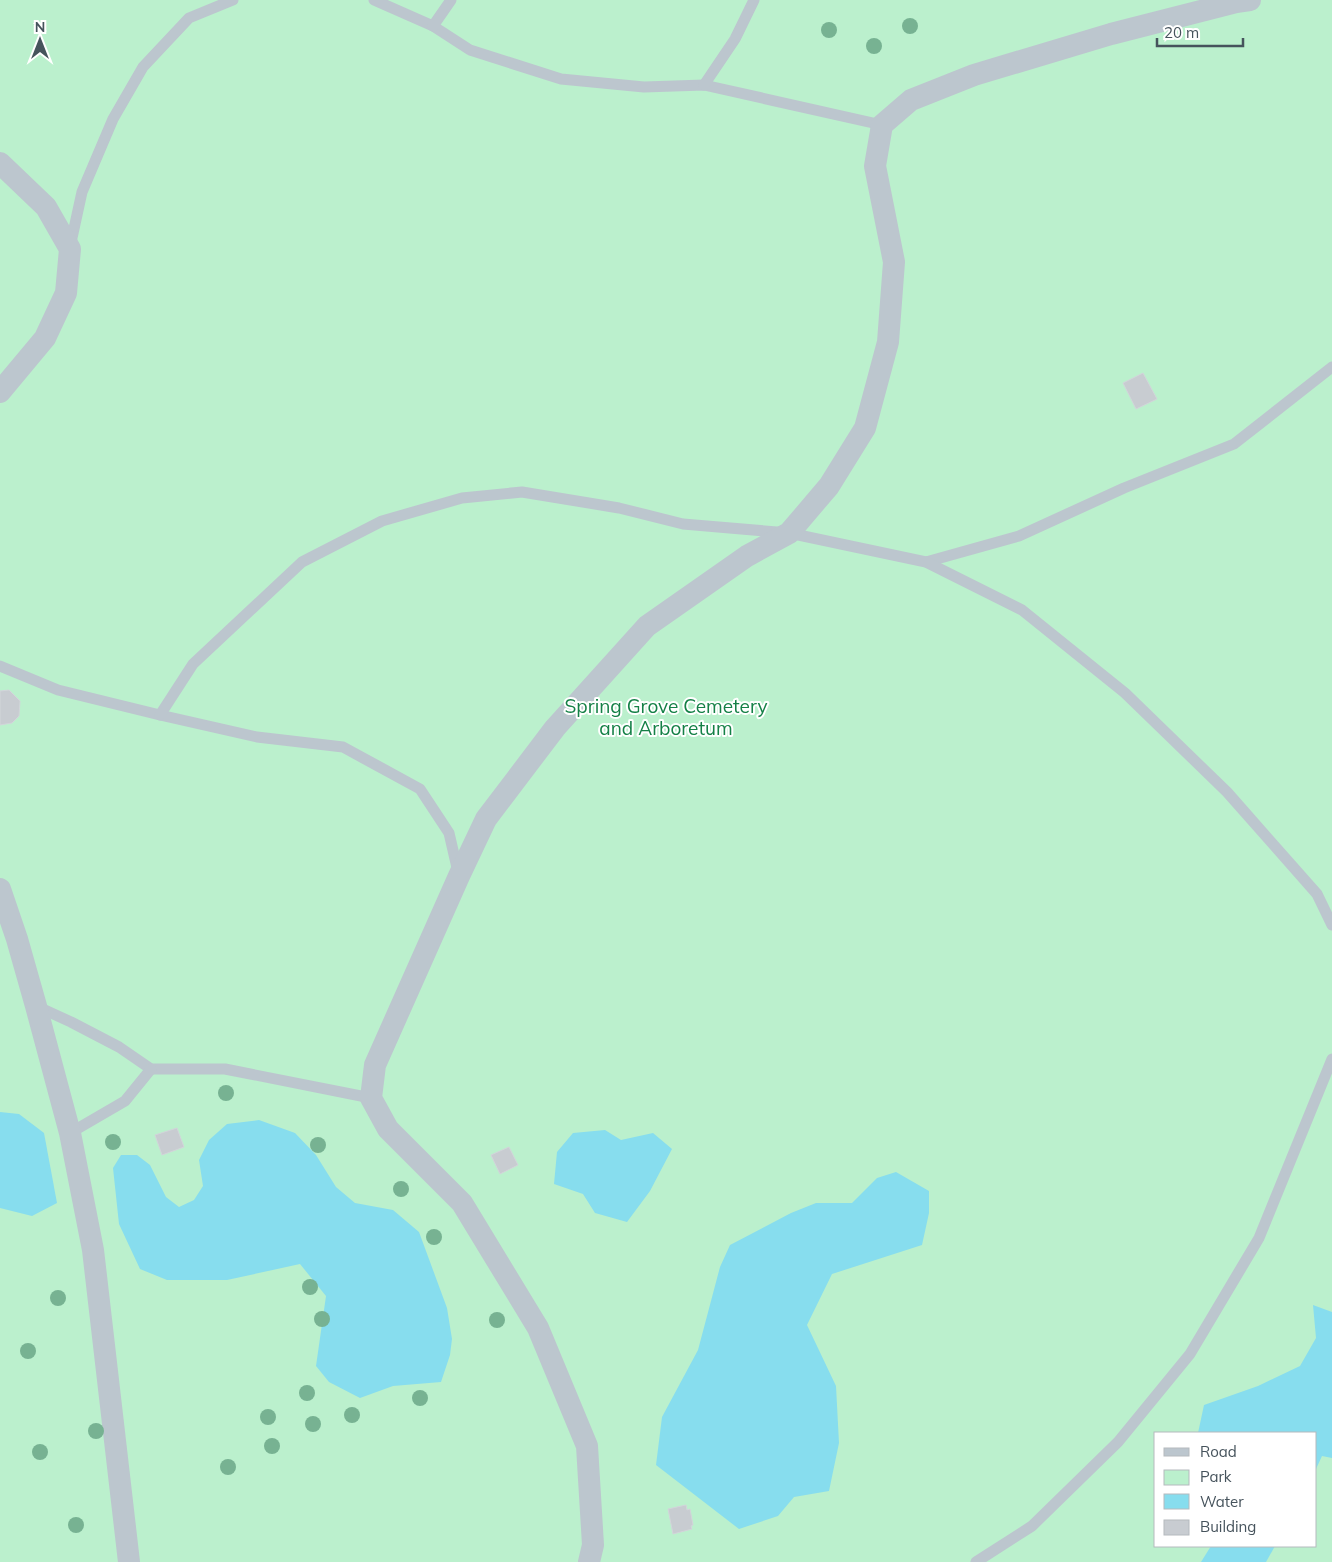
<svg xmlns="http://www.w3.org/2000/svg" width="1332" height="1562" viewBox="0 0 1332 1562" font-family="Mulish,sans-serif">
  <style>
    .green { fill: #bbf0cd; fill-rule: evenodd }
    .water { fill: #87ddee }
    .building { fill: #c8ccd1; stroke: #d2d5da }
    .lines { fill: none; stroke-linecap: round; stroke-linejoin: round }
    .lane { stroke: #bcc6ce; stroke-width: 11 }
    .street { stroke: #bcc6ce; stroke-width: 22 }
    .tree { fill: #77b292 }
    .labels { text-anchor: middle; stroke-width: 4; stroke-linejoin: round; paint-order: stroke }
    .park-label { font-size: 19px; fill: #148046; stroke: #fff }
  </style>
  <rect width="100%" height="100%" fill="#f1eeee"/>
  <path class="green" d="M0,0H1332V1562H0ZM1156,1433H1316V1546H1156Z"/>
  <g class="water">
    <polygon points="0,1112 19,1114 44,1133 57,1203 32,1216 0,1208"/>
    <polygon points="259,1120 295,1133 316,1155 336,1187 355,1203 393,1210 419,1232 447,1308 452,1339 450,1355 441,1382 393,1386 360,1398 329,1382 316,1366 326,1296 300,1264 227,1280 167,1280 140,1269 119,1224 113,1168 121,1155 137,1155 150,1165 166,1197 179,1207 194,1200 203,1186 199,1160 209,1140 227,1124"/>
    <polygon points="605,1130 621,1140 653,1133 672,1149 650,1191 627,1222 595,1213 583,1194 554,1184 557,1152 573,1133"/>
    <polygon points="896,1172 929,1191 929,1213 922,1245 832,1274 807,1325 836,1386 839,1443 829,1491 794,1497 778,1516 739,1529 656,1465 662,1417 698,1350 720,1267 730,1245 791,1213 816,1203 852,1203 877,1178"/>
    <polygon points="1313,1305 1332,1312 1332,1458 1322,1456 1316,1469 1316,1433 1198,1433 1204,1405 1258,1386 1300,1366 1316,1338"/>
    <polygon points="1211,1546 1275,1546 1266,1562 1201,1562"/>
  </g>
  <g class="building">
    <polygon points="1143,373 1157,399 1136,409 1123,383"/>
    <polygon points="9,690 20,701 19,716 12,723 0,725 0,691"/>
    <polygon points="177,1128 184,1147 162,1155 155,1135"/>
    <polygon points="509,1147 518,1165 500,1174 491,1155"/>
    <polygon points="686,1505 687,1510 690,1509 693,1525 691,1526 692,1529 673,1534 668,1509"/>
  </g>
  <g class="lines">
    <g class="lane">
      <polyline points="374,0 433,26 470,50 561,79 644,87 704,85 882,125"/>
      <polyline points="433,26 451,0"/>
      <polyline points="704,85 735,39 754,0"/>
      <polyline points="70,247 82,192 113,119 143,67 189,18 233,0"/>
      <polyline points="926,562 1019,536 1124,488 1234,444 1332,367"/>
      <polyline points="0,666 58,690 160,715 257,737 343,747 420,789 449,833 458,872"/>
      <polyline points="160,715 193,664 302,562 382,521 462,498 522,492 619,508 683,524 789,533 926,562 1022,610 1125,693 1227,792 1317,894 1332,925"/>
      <polyline points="36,1006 71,1022 119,1047 151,1069 225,1069 371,1098"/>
      <polyline points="70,1133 125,1101 151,1069"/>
      <polyline points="976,1562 1032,1526 1118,1442 1190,1354 1259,1238 1332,1059"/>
    </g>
    <g class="street">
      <polyline points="0,163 46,207 70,249 66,293 45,338 0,392"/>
      <polyline points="0,889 17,939 36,1006 70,1133 93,1250 129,1562"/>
      <polyline points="589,1562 593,1545 587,1446 538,1328 462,1203 388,1129 371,1098 375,1065 459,876 486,819 555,728 647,626 747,556 789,533 829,486 865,428 888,342 894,262 875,166 882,125 911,100 974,75 1111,34 1236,2 1250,0"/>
    </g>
  </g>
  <g class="tree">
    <circle cx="910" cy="26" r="8"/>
    <circle cx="829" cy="30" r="8"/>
    <circle cx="874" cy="46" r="8"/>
    <circle cx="226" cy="1093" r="8"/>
    <circle cx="113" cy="1142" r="8"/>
    <circle cx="318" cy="1145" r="8"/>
    <circle cx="401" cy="1189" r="8"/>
    <circle cx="434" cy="1237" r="8"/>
    <circle cx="310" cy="1287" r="8"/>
    <circle cx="58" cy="1298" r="8"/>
    <circle cx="322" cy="1319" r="8"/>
    <circle cx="497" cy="1320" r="8"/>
    <circle cx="28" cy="1351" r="8"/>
    <circle cx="307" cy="1393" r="8"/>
    <circle cx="420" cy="1398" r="8"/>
    <circle cx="352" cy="1415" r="8"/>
    <circle cx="268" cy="1417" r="8"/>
    <circle cx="313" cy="1424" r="8"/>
    <circle cx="96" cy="1431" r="8"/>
    <circle cx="272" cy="1446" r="8"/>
    <circle cx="40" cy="1452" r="8"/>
    <circle cx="228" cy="1467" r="8"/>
    <circle cx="76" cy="1525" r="8"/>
  </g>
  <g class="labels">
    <g class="park-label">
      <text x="666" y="713">Spring Grove Cemetery<tspan x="666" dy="22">and Arboretum</tspan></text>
    </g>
  </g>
  <rect x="1154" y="1432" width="162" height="115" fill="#ffffff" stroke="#b5babe"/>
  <rect x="1164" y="1448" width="25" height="8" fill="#bcc6ce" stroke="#b5babe"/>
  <text x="1200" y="1457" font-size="15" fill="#46535c">Road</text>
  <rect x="1164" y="1470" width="25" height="15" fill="#bbf0cd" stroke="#b5babe"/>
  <text x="1200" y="1482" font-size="15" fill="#46535c">Park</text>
  <rect x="1164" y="1494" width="25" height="15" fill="#87ddee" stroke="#b5babe"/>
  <text x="1200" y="1507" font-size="15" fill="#46535c">Water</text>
  <rect x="1164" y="1520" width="25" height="15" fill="#c8ccd1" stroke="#b5babe"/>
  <text x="1200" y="1532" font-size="15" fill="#46535c">Building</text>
  <g transform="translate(40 40)" stroke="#ffffff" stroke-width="4" paint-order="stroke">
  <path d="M0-4L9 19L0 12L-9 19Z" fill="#46535c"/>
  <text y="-8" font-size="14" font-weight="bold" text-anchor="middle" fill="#46535c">N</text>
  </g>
  <path d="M1157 38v8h86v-8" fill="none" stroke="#46535c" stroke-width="2.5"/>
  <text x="1164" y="38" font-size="15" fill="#46535c" stroke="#ffffff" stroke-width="4" paint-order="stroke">20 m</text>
</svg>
